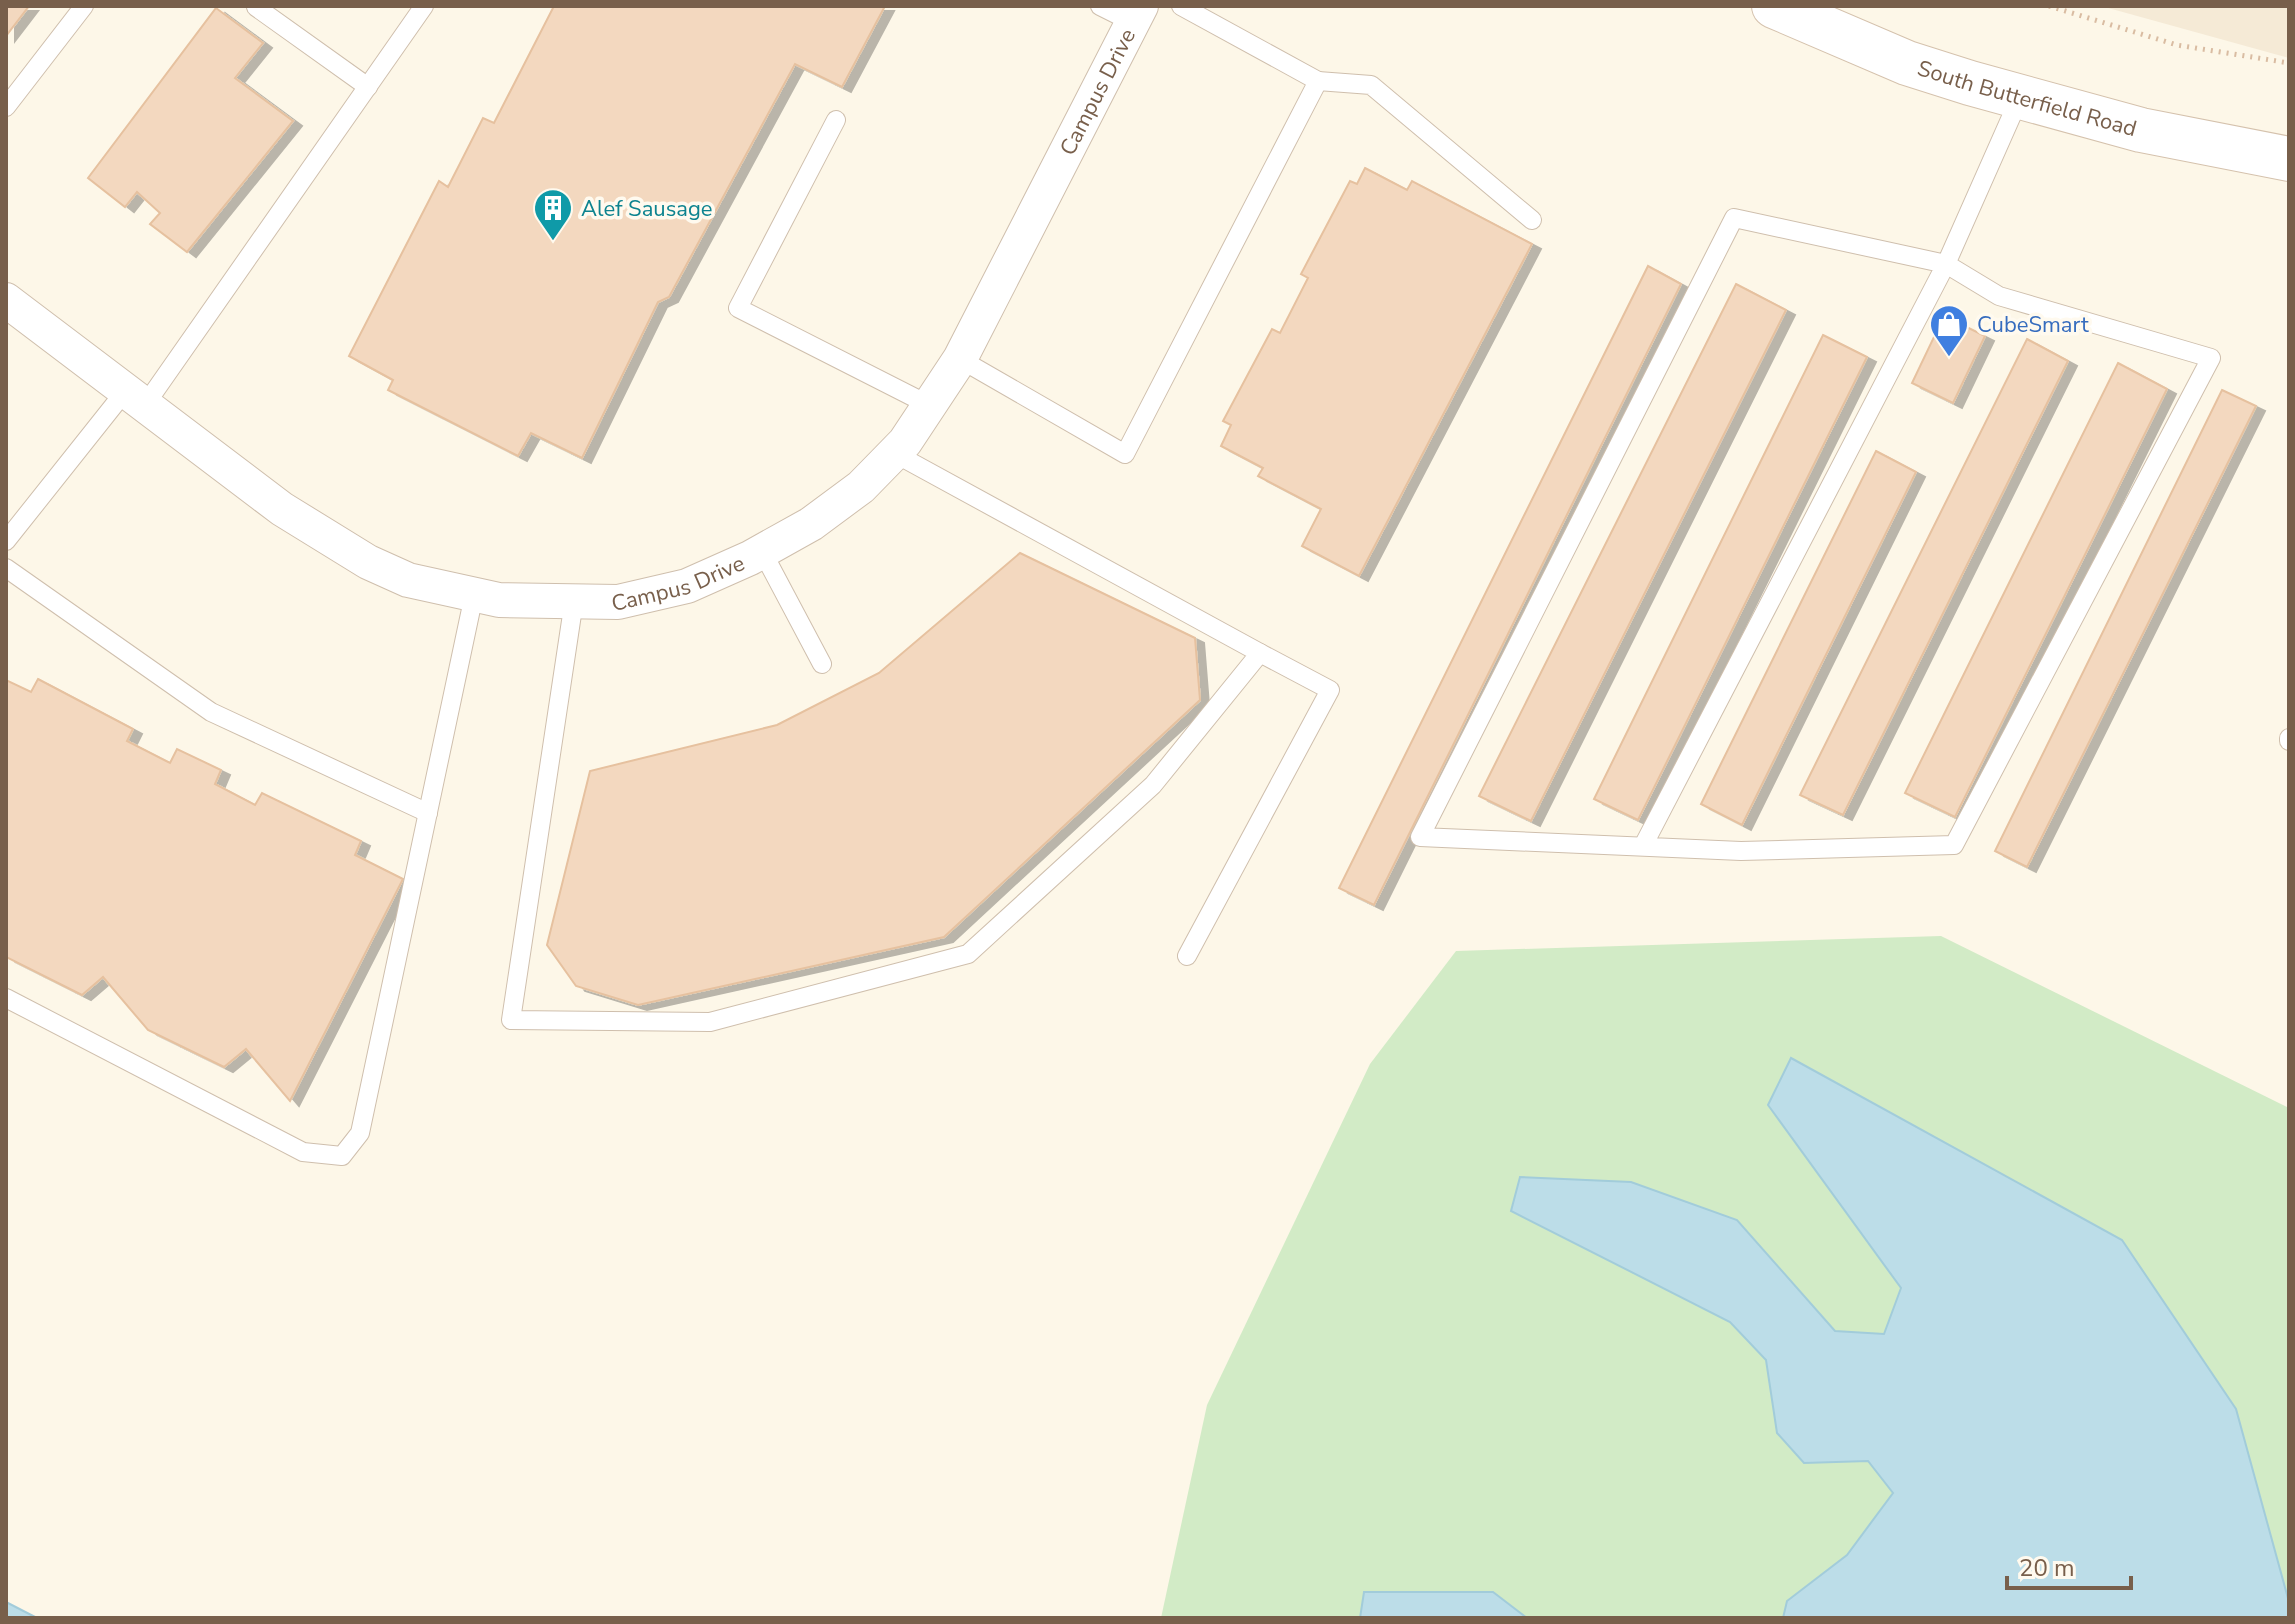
<svg xmlns="http://www.w3.org/2000/svg" width="2295" height="1624" viewBox="0 0 2295 1624" font-family="'Nunito Sans',sans-serif">
  <style>
    .residential { fill: #f5ead6 }
    .green { fill: #d2ebc6 }
    .water { fill: #bcdde8; stroke: #a2ccda; stroke-width: 2 }
    .building { fill: #f3d8bf; stroke: #e6c19f; stroke-width: 2; filter: url(#shadow) }
    .lines { fill: none; stroke-linecap: round; stroke-linejoin: round }
    .lane-casing { stroke: #cfbfad; stroke-width: 20 }
    .street-casing { stroke: #cfbfad; stroke-width: 36 }
    .secondary-casing { stroke: #d5c2ad; stroke-width: 46 }
    .path { stroke: #d9bca2; stroke-width: 5; stroke-dasharray: 2 6; stroke-linecap: butt }
    .lane { stroke: #fff; stroke-width: 18 }
    .street { stroke: #fff; stroke-width: 34 }
    .secondary { stroke: #fff; stroke-width: 44 }
    .labels { text-anchor: middle; stroke-width: 7; stroke-linejoin: round; paint-order: stroke }
    .street-label { font-size: 22px; fill: #785f4b; stroke: #fffaef }
    .culture-label { font-size: 22px; fill: #0d838f; stroke: #fffaef; text-anchor: start }
    .shop-label { font-size: 22px; fill: #366cbe; stroke: #fffaef; text-anchor: start }
  </style>
  <defs>
    <filter id="shadow"><feDropShadow dx="9" dy="5" stdDeviation="0" flood-color="#0004"/></filter>
  </defs>
  <rect width="100%" height="100%" fill="#fdf7e8"/>
  <polygon class="residential" points="2101,6 2289,6 2289,58"/>
  <polygon class="green" points="1941,936 2289,1108 2289,1618 1161,1618 1207,1405 1370,1064 1456,951"/>
  <g class="water">
    <polygon points="1791,1058 2122,1240 2236,1409 2289,1602 2289,1618 1783,1618 1787,1601 1847,1555 1893,1493 1868,1461 1804,1463 1777,1433 1766,1360 1730,1322 1511,1211 1520,1177 1631,1182 1737,1220 1835,1331 1884,1334 1901,1288 1768,1105"/>
    <polygon points="1364,1592 1493,1592 1527,1618 1360,1618"/>
    <polygon points="6,1602 37,1618 6,1618"/>
  </g>
  <g class="building">
    <polygon points="6,6 29,6 6,36"/>
    <polygon points="554,6 885,6 842,87 795,64 669,297 658,302 582,458 531,433 518,456 388,390 393,380 349,356 439,181 448,187 483,118 494,123"/>
    <polygon points="216,8 263,43 235,78 293,121 187,252 150,224 160,213 137,192 125,207 88,178"/>
    <polygon points="1365,168 1407,190 1412,181 1532,244 1359,576 1302,546 1321,509 1258,476 1263,468 1221,446 1231,425 1223,421 1272,329 1280,333 1308,278 1301,274 1350,181 1357,184"/>
    <polygon points="1648,266 1681,284 1374,905 1339,888"/>
    <polygon points="1736,284 1786,310 1531,821 1479,796"/>
    <polygon points="1944,316 1985,336 1953,403 1912,383"/>
    <polygon points="1823,335 1867,357 1638,820 1594,799"/>
    <polygon points="2027,339 2068,361 1843,815 1800,795"/>
    <polygon points="2118,363 2167,389 1955,817 1905,793"/>
    <polygon points="2222,390 2256,406 2027,867 1995,851"/>
    <polygon points="1876,451 1916,472 1742,825 1701,804"/>
    <polygon points="1020,553 1195,638 1200,700 944,937 638,1005 576,986 547,945 590,771 777,725 879,673"/>
    <polygon points="38,679 133,729 127,741 170,763 177,749 221,770 215,784 255,805 262,793 361,841 355,855 403,879 290,1101 246,1049 224,1067 148,1030 103,977 82,995 6,957 6,680 31,692"/>
  </g>
  <g class="lines">
    <g class="lane-casing">
      <g id="lane">
        <polyline points="1100,6 1132,22"/>
        <polyline points="256,7 368,87"/>
        <polyline points="1318,81 1371,85 1532,220"/>
        <polyline points="6,107 84,6"/>
        <polyline points="836,120 738,308 929,405"/>
        <polyline points="960,359 1125,454 1318,81 1181,6"/>
        <polyline points="145,405 424,6"/>
        <polyline points="6,541 126,390"/>
        <polyline points="762,551 822,664"/>
        <polyline points="6,568 211,712 428,813"/>
        <polyline points="574,601 511,1020 710,1022 968,954 1153,785 1260,653 894,453"/>
        <polyline points="2289,738 2289,741"/>
        <polyline points="1643,846 1946,264 1999,296 2211,358 1954,845 1741,851 1420,837 1734,218 1946,264 2020,97"/>
        <polyline points="1187,956 1330,690 1260,653"/>
        <polyline points="6,998 303,1152 342,1156 360,1133 474,595"/>
      </g>
    </g>
    <g class="street-casing">
      <g id="street">
        <path id="s1" d="M6,300L282,509L368,562L408,580L499,600L618,602L687,586L750,558L811,524L861,487L905,442L960,359L1141,6"/>
      </g>
    </g>
    <g class="secondary-casing">
      <g id="secondary">
        <path id="s2" d="M1774,6L1907,63L1970,83L2141,130L2289,159"/>
      </g>
    </g>
    <polyline class="path" points="2049,6 2177,45 2289,63"/>
    <use href="#lane" class="lane"/>
    <use href="#street" class="street"/>
    <use href="#secondary" class="secondary"/>
  </g>
  <defs>
    <g id="building-pin" transform="scale(2)"><path d="M0 17L-7.5 6A9.5 9.5 0 1 1 7.5 6Z" fill="#0f9aa8" stroke="#fffaef"/><path d="M-4-6H4V6H1V3H-1V6H-4ZM-2.5-4.3h1.7v1.8h-1.7ZM.8-4.3h1.7v1.8H.8ZM-2.5-1h1.7V.8h-1.7ZM.8-1h1.7V.8H.8Z" fill="#fff"/></g>
    <g id="shop-pin" transform="scale(2)"><path d="M0 17L-7.5 6A9.5 9.5 0 1 1 7.5 6Z" fill="#3f7fe0" stroke="#fffaef"/><path d="M-5-2.5h2.3a2.7 3.5 0 0 1 5.4 0H5L5.5 6h-11ZM-1.5-2.5h3a1.5 2.3 0 0 0-3 0Z" fill="#fff"/></g>
  </defs>
  <g fill-rule="evenodd">
    <use href="#building-pin" x="553" y="208"/>
    <use href="#shop-pin" x="1949" y="324"/>
  </g>
  <g class="labels">
    <g class="street-label">
      <text dy="8" stroke="none"><textPath href="#s1" startOffset="1438">Campus Drive</textPath></text>
      <text dy="8" stroke="none"><textPath href="#s2" startOffset="270">South Butterfield Road</textPath></text>
      <text dy="8" stroke="none"><textPath href="#s1" startOffset="766">Campus Drive</textPath></text>
    </g>
    <g class="culture-label">
      <text x="581" y="216">Alef Sausage</text>
    </g>
    <g class="shop-label">
      <text x="1977" y="332">CubeSmart</text>
    </g>
  </g>
  <rect width="2295" height="1624" fill="none" stroke="#785f4b" stroke-width="16"/>
  <path d="M2007 1576v12h124v-12" fill="none" stroke="#785f4b" stroke-width="4"/>
  <text x="2019" y="1576" font-size="24" fill="#785f4b" stroke="#fffaef" stroke-width="6" paint-order="stroke">20 m</text>
</svg>
